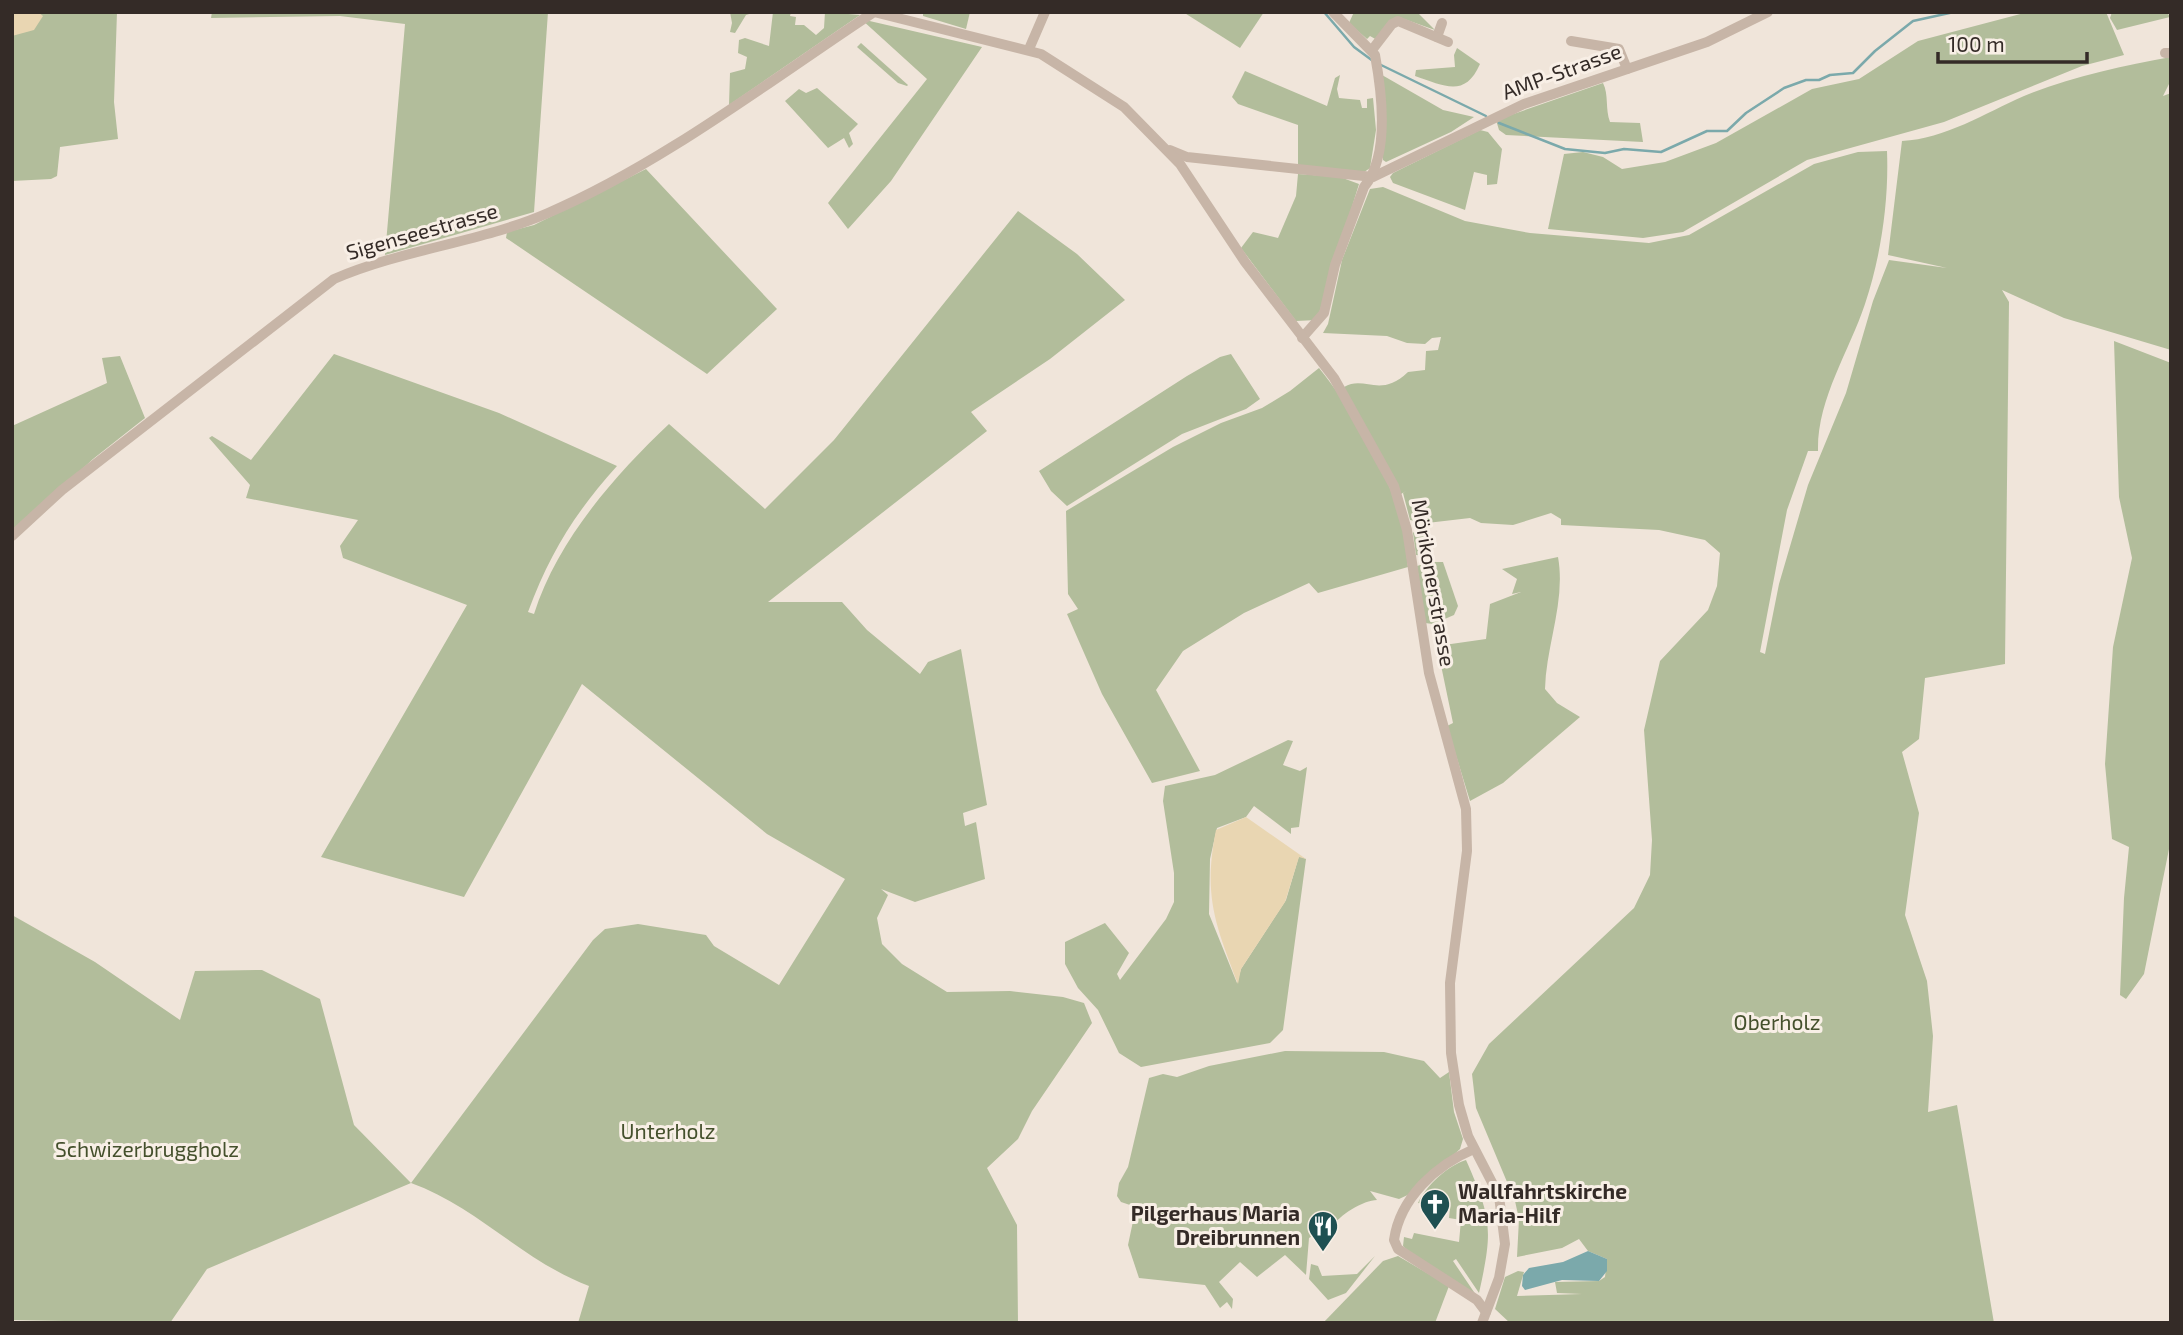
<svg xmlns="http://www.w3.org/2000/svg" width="2183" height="1335" viewBox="0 0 2183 1335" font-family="'Exo 2',sans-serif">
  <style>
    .green { fill: #b2bd9b }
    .sand { fill: #e9d6b2 }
    .water { fill: #7ba9ab }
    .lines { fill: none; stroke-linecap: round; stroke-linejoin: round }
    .stream { stroke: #7ba9ab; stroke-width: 2.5 }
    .minor { stroke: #c7b5a7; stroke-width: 10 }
    .labels { text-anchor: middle; stroke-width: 6; stroke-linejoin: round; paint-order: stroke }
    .street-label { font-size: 21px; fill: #342b27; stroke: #f8efe6 }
    .park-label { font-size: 21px; fill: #44502c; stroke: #f8efe6 }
    .poi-label { font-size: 21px; font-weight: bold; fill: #342b27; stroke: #f8efe6; text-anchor: start }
  </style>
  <rect width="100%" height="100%" fill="#f0e5da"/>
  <g class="green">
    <polygon points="12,12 117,12 114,102 118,139 60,147 57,176 51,179 12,181"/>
    <polygon points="212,12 548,12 534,212 385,255 405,24 340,16 211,18"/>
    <polygon points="730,12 756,12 746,15 735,33 730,32 732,23"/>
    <polygon points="773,12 791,12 790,16 796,17 795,25 804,25 816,35 824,28 825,12 860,15 729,105 730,73 745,69 747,57 738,53 739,40 745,38 769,46"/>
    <polygon points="923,12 970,12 966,29 923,16"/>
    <polygon points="1183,12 1264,12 1240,48"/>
    <polygon points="1354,12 1417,12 1435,30 1404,19 1377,40 1370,36 1367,39 1349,23"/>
    <polygon points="2028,12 2106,12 2124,55 2082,66 1944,122 1807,160 1683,232 1643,238 1548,229 1564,154 1583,152 1603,157 1622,169 1665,162 1716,143 1812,89 1859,79 1918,41"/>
    <polygon points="2112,12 2167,12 2170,17 2117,30 2110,18"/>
    <polygon points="861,19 982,47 891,181 848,229 828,203 927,79"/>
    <polygon points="861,43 908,85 907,86 898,83 857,47"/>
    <path d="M1457,48L1480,64C1465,98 1445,86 1415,76L1416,70L1455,67L1454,55Z"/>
    <path d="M2171,57V80L2163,96L2171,93V350L2064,318L2002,290L2009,302L2005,664L1925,678L1919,739L1902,752L1919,813L1905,915L1927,981L1933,1036L1928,1112L1957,1105L1994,1323H1510L1495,1309L1505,1277L1518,1271L1524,1272L1517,1296L1582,1294L1557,1293L1555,1282L1599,1281L1605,1277L1607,1259L1588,1251L1579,1239L1562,1248L1517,1257L1519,1219L1515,1201L1476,1108L1472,1074L1489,1044L1634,908L1650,875L1652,840L1644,730L1660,661L1708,610L1717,586L1720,553L1705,540L1659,530L1561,525V519L1551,513L1513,525L1481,523L1470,518L1427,523L1410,520L1403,493L1406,491L1401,494L1344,387C1365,375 1380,399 1408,372L1425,370L1426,351L1438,350L1441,337L1432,338L1425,344L1407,343L1387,336L1323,333L1328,324L1342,260L1370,189L1383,187L1465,221L1530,233L1649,243L1689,235L1814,164L1858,152L1887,151C1889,201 1881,256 1865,304C1849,352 1817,399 1818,451H1808L1787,510L1760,652L1765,654L1779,584L1808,485L1846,393L1873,301L1889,260L1947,268L1888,255L1902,141C1945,139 1985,113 2024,96C2070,77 2122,66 2171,57Z"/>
    <polygon points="1245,71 1327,106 1335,78 1340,75 1337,89 1339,98 1360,100 1362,108 1367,108 1367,99 1373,98 1376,130 1370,168 1360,175 1298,168 1298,125 1238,104 1232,97"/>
    <polygon points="1382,75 1443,110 1474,117 1451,132 1386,162 1383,160"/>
    <path d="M1603,83C1609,95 1605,109 1610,122L1640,123L1643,142L1506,135L1499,130L1496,120Z"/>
    <polygon points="817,88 858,124 849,133 853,144 849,148 844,138 828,148 785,101 799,89 806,93"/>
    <polygon points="1480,130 1488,132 1502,149 1497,184 1487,185 1487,175 1474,172 1465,210 1393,183 1390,177 1393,173"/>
    <polygon points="646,169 777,309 707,374 506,238 507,232 534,225"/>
    <polygon points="1298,174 1340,177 1359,184 1317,320 1296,321 1241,248 1253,232 1278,238 1296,196"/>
    <path d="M1018,211L1077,254L1125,300L1050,359L971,412L987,431L768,602H842L867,630L920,674L928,662L961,649L987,805L963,813L965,826L976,822L985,879L915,902L881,889L888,895L877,918L882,944L902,964L947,992L1010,991L1063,997L1084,1003L1092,1023L1032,1111L1018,1139L987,1168L1017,1225L1018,1323H578L589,1286C523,1261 476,1206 411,1183L207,1269L170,1323L12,1320V915L95,962L180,1020L195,971L262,970L320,999L354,1125L411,1183L593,940L605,929L638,924L706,935L714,946L779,985L845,879L767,834L582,684L464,897L321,857L467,605L343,558L340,546L358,520L246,498L250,485L209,438L212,436L251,460L334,354L499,413L617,466C574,514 550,553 528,612L534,614C557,541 614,476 669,424L765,509L834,440Z"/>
    <polygon points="2114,341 2171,363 2171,839 2144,974 2126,999 2120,995 2124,898 2129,847 2112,839 2105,764 2113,647 2132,558 2119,497"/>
    <polygon points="1231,354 1260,399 1246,409 1182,434 1067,506 1051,491 1039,471 1187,376 1220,357"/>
    <polygon points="120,356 145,418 93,459 12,534 12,426 107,383 102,358"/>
    <path d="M1319,368C1349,404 1388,473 1401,519C1405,534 1406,551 1408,567L1318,593L1309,583L1244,613L1183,651L1156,690L1200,771L1152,783L1102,694L1067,614L1078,609L1068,594L1066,511L1173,447L1221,423L1262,408L1290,391Z"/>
    <polygon points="1416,530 1423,531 1429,556 1416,555 1413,533"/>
    <path d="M1558,557C1566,601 1546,645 1545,689L1557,703L1580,717L1503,783L1470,801L1447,726L1453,723L1437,646L1486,639L1490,604L1521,592L1512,594L1517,579L1502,569Z"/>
    <polygon points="1430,562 1443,562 1458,606 1454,615 1433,624 1425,623 1417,566"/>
    <polygon points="1288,740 1293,741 1283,765 1300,771 1307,767 1299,827 1291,828 1291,834 1254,806 1246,817 1217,828 1210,859 1209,914 1237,983 1241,969 1286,900 1299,856 1306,859 1283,1030 1270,1043 1141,1067 1119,1053 1098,1010 1078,988 1065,964 1065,942 1105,923 1129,953 1117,974 1120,980 1166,919 1174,902 1174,873 1163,801 1165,786 1215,775"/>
    <path d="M1285,1051L1384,1052L1424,1061L1440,1078L1449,1072L1454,1112L1463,1139L1460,1149L1412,1193L1399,1199L1370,1191L1377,1200C1364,1200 1338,1215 1332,1228L1327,1227L1309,1238L1306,1275L1285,1255L1257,1277L1240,1262L1219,1282L1233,1299L1232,1309L1227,1302L1220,1308L1205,1285L1139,1278L1128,1245L1136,1207L1121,1202L1117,1196L1119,1183L1128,1167L1149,1078L1163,1074L1177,1077L1209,1066Z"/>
    <path d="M1466,1160C1492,1219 1493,1230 1479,1293L1456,1259L1453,1261L1476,1295L1413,1256L1403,1246L1404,1237L1412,1239L1414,1233L1459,1242L1461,1220L1449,1218L1450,1208L1418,1203C1427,1185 1447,1166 1466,1160Z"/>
    <polygon points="1375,1256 1346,1293 1328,1300 1309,1279 1311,1264 1318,1266 1322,1276 1357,1274"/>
    <polygon points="1398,1256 1449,1286 1435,1323 1323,1323 1383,1261"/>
  </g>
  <g class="sand">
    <polygon points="12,12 38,12 43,16 34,30 12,36"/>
    <path d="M1246,817L1306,859L1299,857L1285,902L1241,969L1238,984C1215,924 1203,895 1216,830Z"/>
  </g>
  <polygon class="water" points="1588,1251 1607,1259 1607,1271 1599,1281 1562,1280 1525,1290 1522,1286 1523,1275 1529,1268 1563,1262"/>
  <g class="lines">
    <g class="stream">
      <polyline points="1324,12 1354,47 1373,61"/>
      <polyline points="1379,64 1486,116"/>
      <polyline points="1499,123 1565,149 1605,153 1624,149 1661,152 1707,131 1727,131 1746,113 1784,88 1806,80 1819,80 1830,75 1853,73 1875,51 1913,21 1954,12"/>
    </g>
    <g class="minor">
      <polyline points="1437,37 1442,23"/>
      <polyline points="1571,41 1619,49 1627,69"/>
      <polyline points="1029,49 1045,12"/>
      <polyline points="1372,50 1392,24 1398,21 1448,42"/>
      <polyline points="2165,53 2171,53"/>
      <polyline points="1170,150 1187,157 1373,177 1524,104 1707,42 1768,12"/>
      <path d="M1302,338L1324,313L1335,265L1364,187C1390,156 1382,93 1375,55L1333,12"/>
      <path d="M12,536L62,490L334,279C403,249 479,243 548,213C660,165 771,80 874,12L1041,54L1124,107L1180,164L1245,262L1334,378L1394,486L1407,530L1429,673L1466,809L1467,851L1450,983L1451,1053L1459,1105L1468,1136L1499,1196L1505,1244L1499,1278L1482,1323"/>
      <path d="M1474,1149C1436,1165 1400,1198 1394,1240L1398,1249L1477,1300L1486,1312"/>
    </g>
  </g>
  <defs>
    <g id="church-pin" transform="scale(1.575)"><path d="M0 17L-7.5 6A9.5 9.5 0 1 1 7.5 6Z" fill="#1f5052" stroke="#f8efe6"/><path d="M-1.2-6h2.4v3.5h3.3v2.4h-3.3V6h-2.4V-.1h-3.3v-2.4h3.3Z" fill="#fff"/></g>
    <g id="restaurant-pin" transform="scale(1.575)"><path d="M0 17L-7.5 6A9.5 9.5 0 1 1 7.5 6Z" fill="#1f5052" stroke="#f8efe6"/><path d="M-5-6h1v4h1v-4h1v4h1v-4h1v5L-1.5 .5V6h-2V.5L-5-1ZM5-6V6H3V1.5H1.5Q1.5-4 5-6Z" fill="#fff"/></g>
  </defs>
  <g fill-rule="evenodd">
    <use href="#church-pin" x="1435" y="1204"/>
    <use href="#restaurant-pin" x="1323" y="1226"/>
  </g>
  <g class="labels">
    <g class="street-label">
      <text transform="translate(1562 72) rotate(-20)" y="7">AMP-Strasse</text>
      <text transform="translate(422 232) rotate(-16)" y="7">Sigenseestrasse</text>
      <text transform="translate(1433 583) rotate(80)" y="7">Mörikonerstrasse</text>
    </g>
    <g class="park-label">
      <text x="1777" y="1030">Oberholz</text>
      <text x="668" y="1139">Unterholz</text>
      <text x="147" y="1157">Schwizerbruggholz</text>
    </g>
    <g class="poi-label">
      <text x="1458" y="1199">Wallfahrtskirche<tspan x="1458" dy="24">Maria-Hilf</tspan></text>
      <text x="1300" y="1221" text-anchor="end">Pilgerhaus Maria<tspan x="1300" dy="24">Dreibrunnen</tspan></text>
    </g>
  </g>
  <rect width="2183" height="1335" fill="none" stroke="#342b27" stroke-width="28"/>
  <path d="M1938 52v10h149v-10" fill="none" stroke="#342b27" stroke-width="3.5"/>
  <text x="1948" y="52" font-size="21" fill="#342b27" stroke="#f8efe6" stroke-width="5" paint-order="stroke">100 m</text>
</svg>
